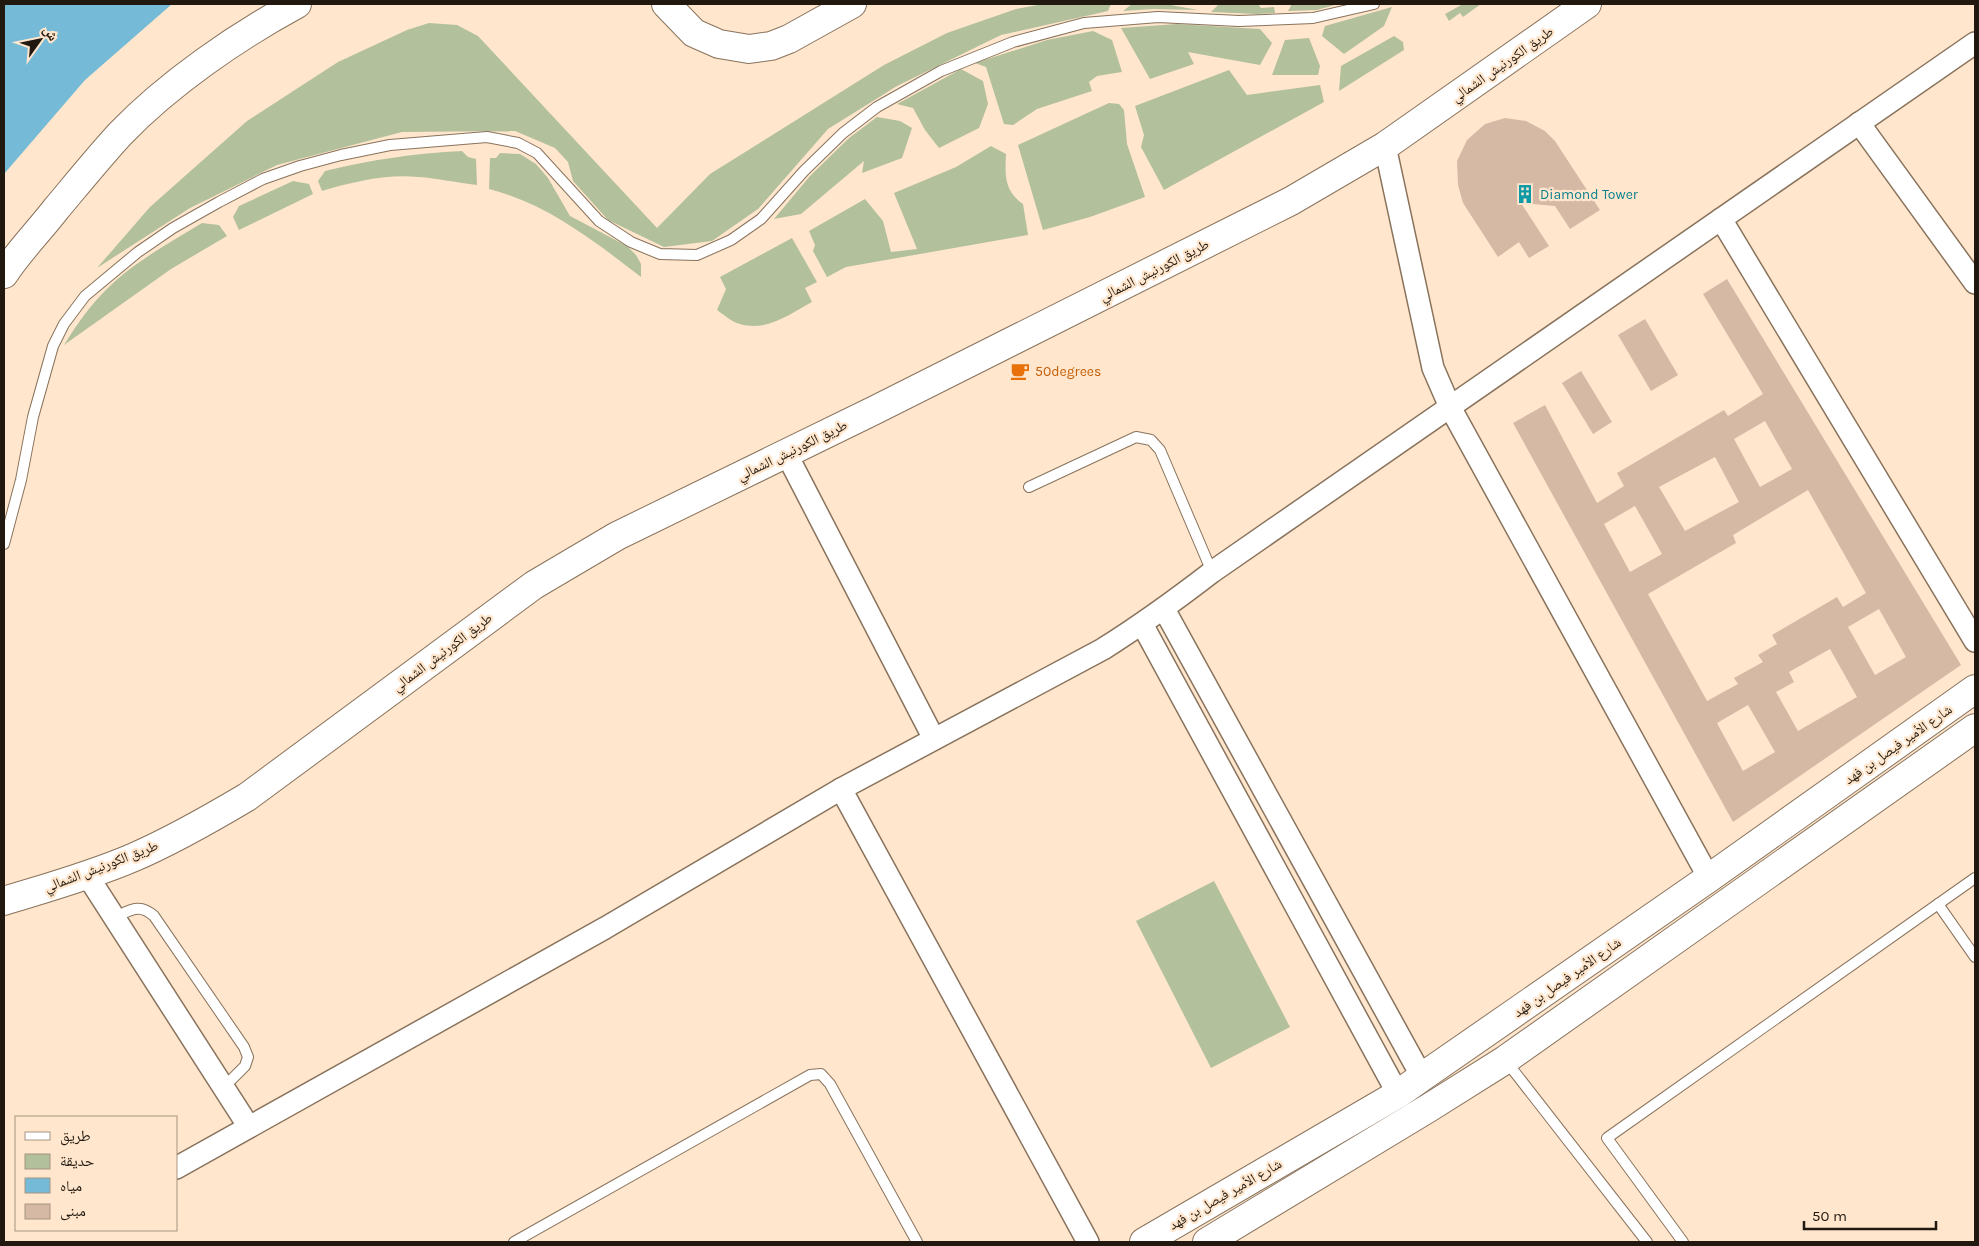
<svg xmlns="http://www.w3.org/2000/svg" width="1979" height="1246" viewBox="0 0 1979 1246" font-family="Karla,'Noto Naskh Arabic',sans-serif">
  <style>
    .green { fill: #b2c09b }
    .water { fill: #75bbd7 }
    .building { fill: #d6b9a5; fill-rule: evenodd }
    .lines { fill: none; stroke-linecap: round; stroke-linejoin: round }
    .lane-casing { stroke: #89735c; stroke-width: 12 }
    .street-casing { stroke: #89735c; stroke-width: 24 }
    .secondary-casing { stroke: #89735c; stroke-width: 30 }
    .lane { stroke: #fff; stroke-width: 10 }
    .street { stroke: #fff; stroke-width: 21 }
    .secondary { stroke: #fff; stroke-width: 28 }
    .labels { text-anchor: middle; stroke-width: 4.5; stroke-linejoin: round; paint-order: stroke }
    .street-label { font-size: 14px; fill: #21190f; stroke: #ffe6cd }
    .culture-label { font-size: 14px; fill: #0d838f; stroke: #ffe6cd; text-anchor: start }
    .food-label { font-size: 14px; fill: #c56008; stroke: #ffe6cd; text-anchor: start }
  </style>
  <rect width="100%" height="100%" fill="#ffe6cd"/>
  <g class="green">
    <polygon points="1043,4 1111,4 1108,11 1001,35 897,86 828,129 758,209 712,241 664,247 608,220 573,181 568,162 555,148 515,131 402,132 277,165 190,208 97,268 150,207 247,121 338,62 407,30 429,23 457,25 478,36 657,228 710,174 884,65 947,33 1016,9"/>
    <polygon points="1132,4 1165,4 1198,10 1153,9 1123,11"/>
    <polygon points="1219,4 1258,4 1261,8 1274,7 1275,13 1257,14 1211,12"/>
    <polygon points="1292,4 1338,4 1317,10 1288,11"/>
    <polygon points="1463,4 1481,4 1463,17 1460,13 1449,21 1445,14"/>
    <polygon points="1392,7 1384,26 1344,54 1322,36 1325,26"/>
    <polygon points="1177,24 1260,29 1272,43 1260,65 1188,52 1194,64 1150,79 1121,28"/>
    <polygon points="1093,31 1112,40 1122,72 1097,76 1089,82 1092,91 1037,109 1013,125 1004,124 986,67 975,63 1047,40"/>
    <polygon points="1394,36 1403,42 1404,50 1339,91 1341,66"/>
    <polygon points="1309,38 1320,66 1318,75 1272,75 1285,40"/>
    <polygon points="961,69 983,81 988,104 979,128 939,148 925,130 913,108 897,104"/>
    <polygon points="1229,70 1247,95 1320,85 1324,102 1164,190 1141,147 1144,135 1135,106"/>
    <polygon points="1109,103 1119,104 1124,110 1127,144 1145,197 1090,217 1043,230 1018,145"/>
    <polygon points="877,117 900,121 912,128 902,158 862,173 864,161 801,214 774,219 810,176 849,138"/>
    <path d="M991,146L1006,154C1005,175 1004,191 1023,204L1028,235L846,267L827,277L813,251L815,245L809,231L865,199L883,221L891,252L917,249L894,193L956,167Z"/>
    <path d="M462,151L468,157L476,159L477,185C457,183 438,178 418,177C385,174 353,182 322,191L318,181L325,171C371,160 415,153 462,151Z"/>
    <path d="M500,153L520,154L536,164L548,178L570,216L627,246L636,255L641,264V277C594,241 548,204 489,189L490,158H496Z"/>
    <polygon points="293,181 309,184 313,194 239,230 233,217 239,206"/>
    <path d="M202,223L219,225L227,236L171,269L64,345C77,324 91,304 109,287C133,263 172,241 202,223Z"/>
    <path d="M792,238L817,282L805,288L812,302C790,314 767,332 740,324C732,322 724,315 717,310L726,289L720,277Z"/>
    <polygon points="1214,881 1290,1027 1211,1068 1136,921"/>
  </g>
  <polygon class="water" points="4,4 172,4 85,80 4,174"/>
  <g class="building">
    <polygon points="1505,118 1526,121 1545,131 1555,141 1600,210 1570,229 1555,206 1521,203 1549,246 1529,258 1519,242 1498,257 1463,203 1458,185 1457,161 1467,140 1485,124"/>
    <path d="M1727,279L1961,665L1733,822L1513,423L1545,405L1597,503L1624,486L1617,473L1724,410L1728,416L1763,394L1703,294ZM1765,421L1792,469L1760,487L1734,439ZM1715,457L1739,502L1685,531L1659,487ZM1808,490L1866,593L1843,607L1837,597L1772,635L1777,644L1758,655L1763,662L1734,678L1738,684L1707,701L1648,594L1736,543L1733,535ZM1635,506L1662,554L1630,572L1604,524ZM1879,609L1906,657L1875,675L1848,627ZM1830,649L1857,697L1798,731L1776,692L1794,682L1789,672ZM1748,705L1775,752L1743,771L1717,723Z"/>
    <polygon points="1645,319 1678,375 1651,391 1618,335"/>
    <polygon points="1581,371 1612,422 1593,434 1562,383"/>
  </g>
  <g class="lines">
    <g class="lane-casing">
      <g id="lane">
        <polyline points="1029,487 1136,437 1151,440 1160,450 1212,572"/>
        <polyline points="4,544 21,480 33,417 53,346 64,324 85,296 138,252 173,228 219,202 263,179 300,166 341,155 390,145 487,137 518,143 537,153 599,221 631,242 660,254 697,255 731,240 761,219 804,171 843,133 877,107 941,71 1013,42 1084,23 1158,17 1239,21 1313,18 1374,4"/>
        <polyline points="1938,904 1975,957"/>
        <path d="M113,918C129,911 139,902 154,916L244,1047L248,1057L245,1066L224,1087"/>
        <polyline points="1506,1061 1647,1242"/>
        <polyline points="514,1242 810,1075 821,1074 830,1084 917,1242"/>
        <polyline points="1683,1242 1607,1138 1975,878"/>
      </g>
    </g>
    <g class="street-casing">
      <g id="street">
        <polyline points="1859,123 1975,283"/>
        <polyline points="1385,146 1433,368 1450,407 1709,878"/>
        <polyline points="1721,219 1975,641"/>
        <polyline points="786,453 934,739"/>
        <polyline points="1164,609 1422,1077"/>
        <polyline points="1142,624 1398,1094"/>
        <polyline points="841,789 1088,1242"/>
        <polyline points="87,875 249,1127"/>
        <path d="M176,1168L605,928L841,789L1103,649C1141,625 1177,599 1212,572L1975,43"/>
      </g>
    </g>
    <g class="secondary-casing">
      <g id="secondary">
        <polyline points="666,4 694,33 719,44 749,49 771,46 789,39 852,4"/>
        <path d="M4,274C19,251 39,231 56,209C77,184 98,158 120,134C168,84 236,37 297,4"/>
        <path d="M4,901C46,888 90,876 132,858C172,841 210,819 247,797L534,585L617,536L875,410L1291,201L1385,146L1587,4"/>
        <polyline points="1144,1242 1398,1094 1422,1077 1709,878 1975,689"/>
        <polyline points="1207,1242 1427,1109 1505,1060 1975,728"/>
      </g>
    </g>
    <use href="#lane" class="lane"/>
    <use href="#street" class="street"/>
    <use href="#secondary" class="secondary"/>
  </g>
  <defs>
    <g id="building-bare" transform="scale(1.5)"><path d="M-4-6H4V6H1V3H-1V6H-4ZM-2.5-4.3h1.7v1.8h-1.7ZM.8-4.3h1.7v1.8H.8ZM-2.5-1h1.7V.8h-1.7ZM.8-1h1.7V.8H.8Z" fill="#0f9aa8" stroke="#ffe6cd" stroke-width="2.5" paint-order="stroke"/></g>
    <g id="cafe-bare" transform="scale(1.5)"><path d="M-5.5-4.5H6V0H3Q3 3.5 0 3.5H-2.5Q-5.5 3.5-5.5 0ZM3-3.2v2h1.7v-2ZM-6 4.5H4V6H-6Z" fill="#e8710a" stroke="#ffe6cd" stroke-width="2.5" paint-order="stroke"/></g>
  </defs>
  <g fill-rule="evenodd">
    <use href="#building-bare" x="1525" y="194"/>
    <use href="#cafe-bare" x="1020" y="371"/>
  </g>
  <g class="labels">
    <g class="street-label">
      <text transform="translate(1502 64) rotate(-35)" y="5">طريق الكورنيش الشمالي</text>
      <text transform="translate(1154 270) rotate(-27)" y="5">طريق الكورنيش الشمالي</text>
      <text transform="translate(792 450) rotate(-26)" y="5">طريق الكورنيش الشمالي</text>
      <text transform="translate(442 652) rotate(-37)" y="5">طريق الكورنيش الشمالي</text>
      <text transform="translate(1898 744) rotate(-35)" y="5">شارع الأمير فيصل بن فهد</text>
      <text transform="translate(101 866) rotate(-21)" y="5">طريق الكورنيش الشمالي</text>
      <text transform="translate(1567 977) rotate(-35)" y="5">شارع الأمير فيصل بن فهد</text>
      <text transform="translate(1225 1194) rotate(-30)" y="5">شارع الأمير فيصل بن فهد</text>
    </g>
    <g class="culture-label">
      <text x="1540" y="199">Diamond Tower</text>
    </g>
    <g class="food-label">
      <text x="1035" y="376">50degrees</text>
    </g>
  </g>
  <rect width="1979" height="1246" fill="none" stroke="#21190f" stroke-width="10"/>
  <rect x="15" y="1116" width="162" height="115" fill="#ffe6cd" stroke="#a69481"/>
  <rect x="25" y="1132" width="25" height="8" fill="#ffffff" stroke="#a69481"/>
  <text x="60" y="1141" font-size="15" fill="#21190f">طريق</text>
  <rect x="25" y="1154" width="25" height="15" fill="#b2c09b" stroke="#a69481"/>
  <text x="60" y="1166" font-size="15" fill="#21190f">حديقة</text>
  <rect x="25" y="1178" width="25" height="15" fill="#75bbd7" stroke="#a69481"/>
  <text x="60" y="1191" font-size="15" fill="#21190f">مياه</text>
  <rect x="25" y="1204" width="25" height="15" fill="#d6b9a5" stroke="#a69481"/>
  <text x="60" y="1216" font-size="15" fill="#21190f">مبنى</text>
  <g transform="translate(40 40) rotate(57)" stroke="#ffe6cd" stroke-width="4" paint-order="stroke">
  <path d="M0-4L9 19L0 12L-9 19Z" fill="#21190f"/>
  <text y="-8" font-size="14" font-weight="bold" text-anchor="middle" fill="#21190f">ش</text>
  </g>
  <path d="M1804 1221v8h132v-8" fill="none" stroke="#21190f" stroke-width="2.5"/>
  <text x="1812" y="1221" font-size="15" fill="#21190f" stroke="#ffe6cd" stroke-width="4" paint-order="stroke">50 m</text>
</svg>
